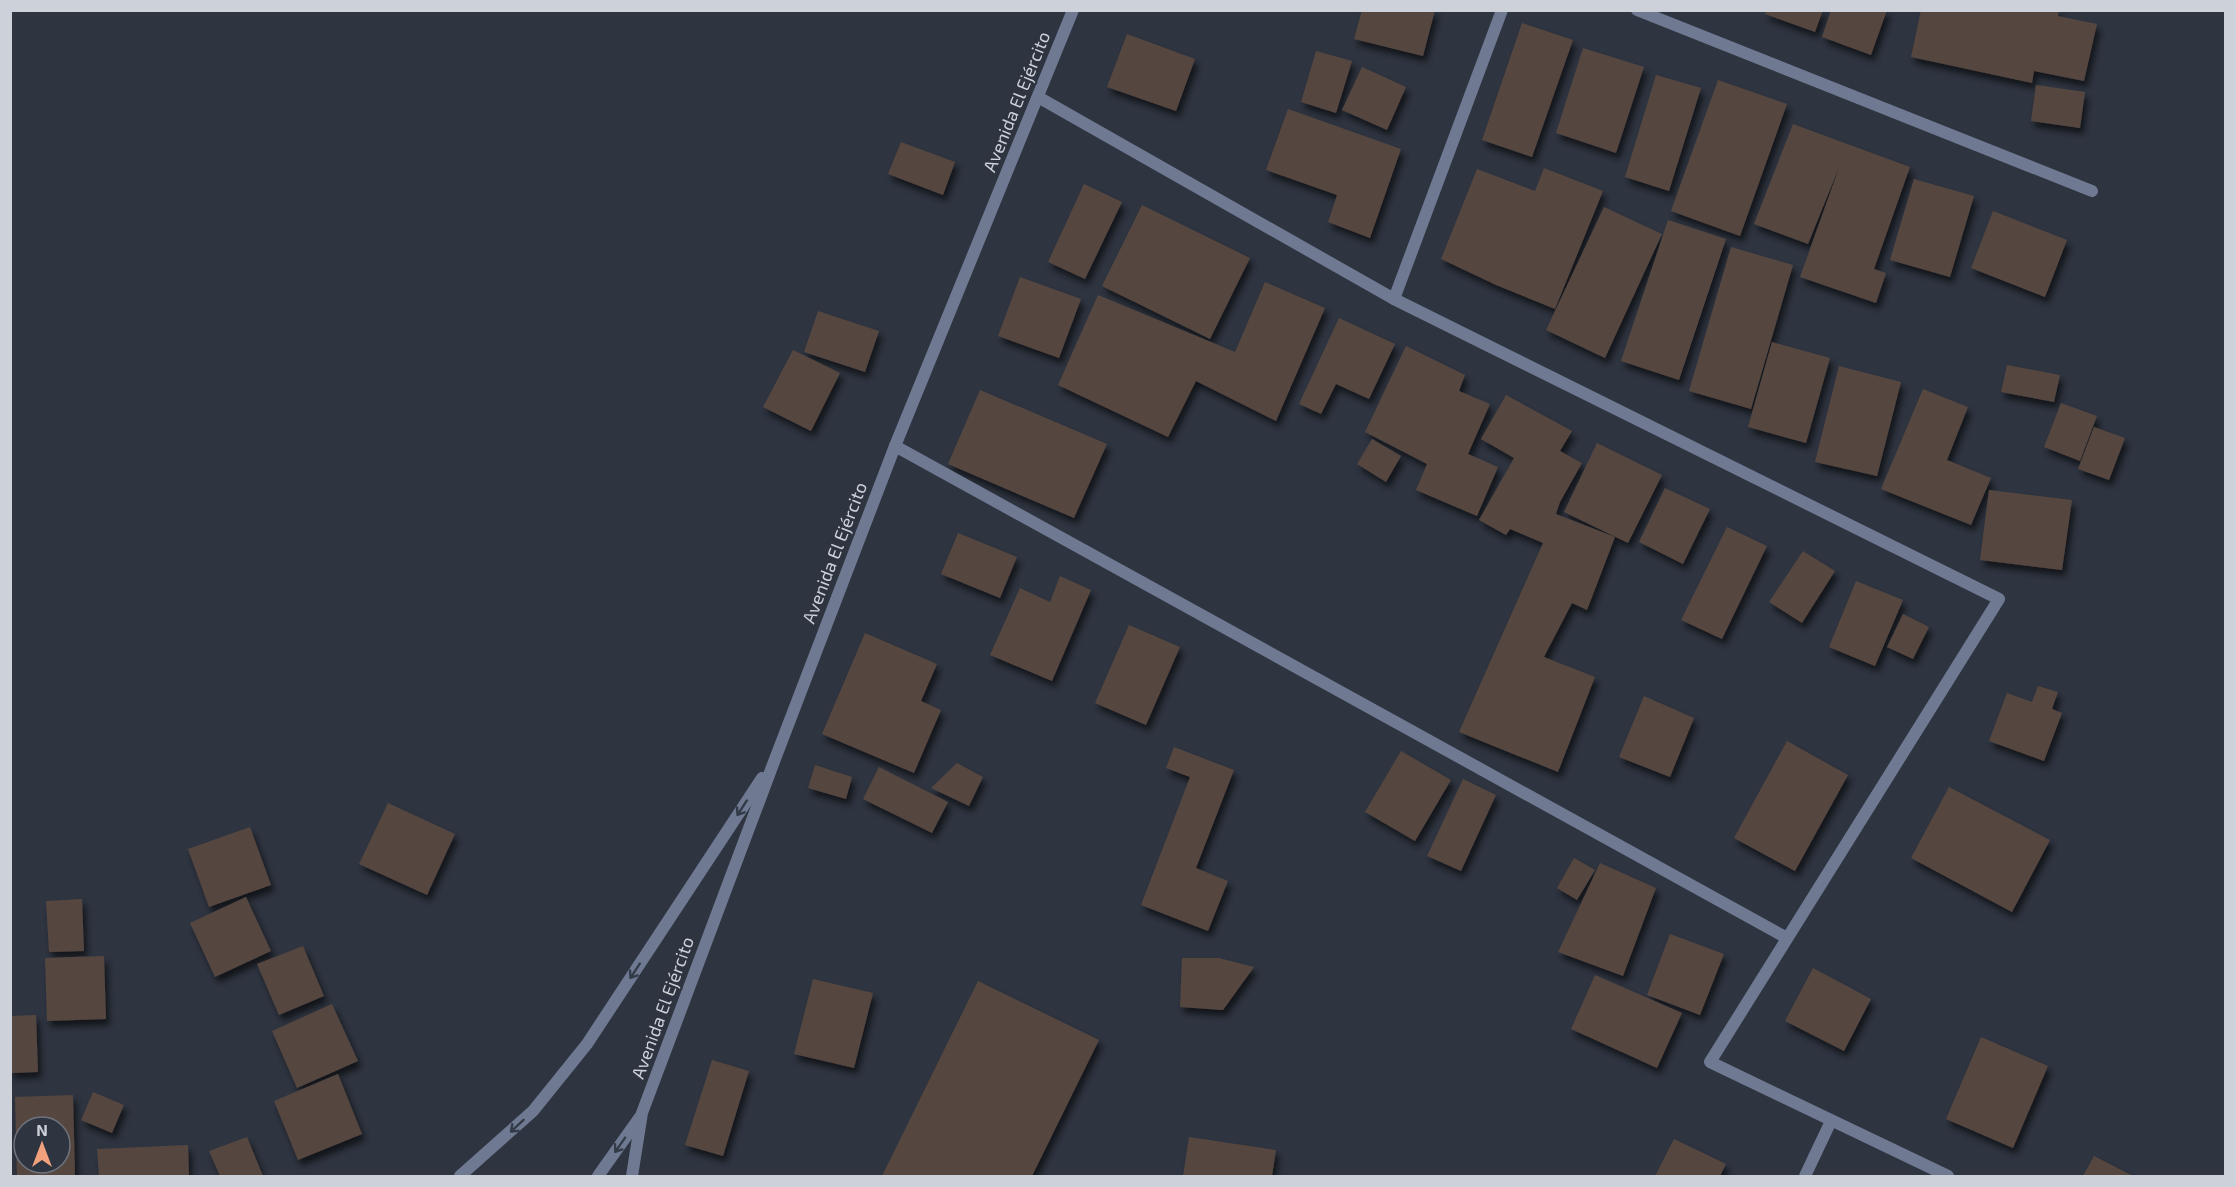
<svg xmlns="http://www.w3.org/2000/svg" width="2236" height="1187" viewBox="0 0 2236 1187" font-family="'Exo 2',sans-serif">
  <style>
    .building { fill: #554740; fill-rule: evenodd; filter: url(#shadow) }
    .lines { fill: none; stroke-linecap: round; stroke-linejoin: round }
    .minor { stroke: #6f7a92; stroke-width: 12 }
    .tertiary { stroke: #6f7a92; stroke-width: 12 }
    .oneway { stroke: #343b48 }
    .labels { text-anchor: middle; stroke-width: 4.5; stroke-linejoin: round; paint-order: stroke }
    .street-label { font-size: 18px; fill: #cdd1d9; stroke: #2e3440 }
  </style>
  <defs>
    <filter id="shadow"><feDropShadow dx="3.5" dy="6" stdDeviation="3" flood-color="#0009"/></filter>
  </defs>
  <rect width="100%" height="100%" fill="#2e3440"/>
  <g class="building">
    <polygon points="1362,10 1435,10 1423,56 1354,39"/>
    <polygon points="1766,10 1823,10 1815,32 1765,14"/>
    <polygon points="1831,10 1887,10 1871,55 1822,37"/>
    <polygon points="1921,10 2059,10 2058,16 2097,24 2084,81 2034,71 2032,83 1911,57"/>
    <polygon points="1522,23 1573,40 1532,157 1482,140"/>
    <polygon points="1127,34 1195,59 1176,111 1107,87"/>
    <polygon points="1583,48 1644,67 1616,153 1556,133"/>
    <polygon points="1316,51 1352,61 1336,113 1301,102"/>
    <polygon points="1362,67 1406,87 1387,130 1342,110"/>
    <polygon points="1656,75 1701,88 1669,191 1625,177"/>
    <polygon points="1718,80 1787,104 1740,236 1671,211"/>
    <polygon points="2036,85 2085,92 2080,128 2031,121"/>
    <polygon points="1288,109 1401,149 1370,238 1328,222 1337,195 1266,170"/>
    <polygon points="1793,124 1910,167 1874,269 1886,273 1876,303 1800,277 1840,165 1808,244 1754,224"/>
    <polygon points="901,142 955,162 943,195 888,174"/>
    <polygon points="1544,168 1603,191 1555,309 1496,285 1441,259 1477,169 1535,191"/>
    <polygon points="1914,179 1974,196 1950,277 1890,260"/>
    <polygon points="1084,184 1122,202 1085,279 1048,262"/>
    <polygon points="1142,205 1250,258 1210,339 1102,286"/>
    <polygon points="1604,207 1662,234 1605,358 1546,330"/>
    <polygon points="1993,211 2067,240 2045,297 1971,268"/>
    <polygon points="1668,220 1726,239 1679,380 1621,361"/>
    <polygon points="1731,247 1793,265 1751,409 1689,391"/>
    <polygon points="1020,277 1081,299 1059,358 998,336"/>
    <polygon points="1265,282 1325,308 1276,421 1196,381 1168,437 1058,385 1098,295 1235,352"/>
    <polygon points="818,311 879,331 865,372 804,352"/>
    <polygon points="1339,318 1395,344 1369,399 1336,384 1321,414 1299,404"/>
    <polygon points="1772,342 1830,358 1806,443 1748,427"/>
    <polygon points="1406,346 1465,375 1459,391 1490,404 1468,454 1498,467 1477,516 1416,490 1427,464 1365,432"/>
    <polygon points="793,350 840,373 811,431 763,407"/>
    <polygon points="2007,365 2060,375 2054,402 2001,392"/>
    <polygon points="1839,366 1901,382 1877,476 1815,462"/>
    <polygon points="1923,389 1968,407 1947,460 1991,478 1971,525 1881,489"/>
    <polygon points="980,390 1107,444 1074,518 948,464"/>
    <polygon points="1506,395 1572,431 1560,451 1582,463 1560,502 1556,514 1615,537 1587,610 1572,603 1544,657 1595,677 1558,772 1459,732 1543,543 1510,529 1506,535 1479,520 1514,458 1481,439"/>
    <polygon points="2061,403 2097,416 2080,461 2044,447"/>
    <polygon points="2094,427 2125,438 2109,480 2078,469"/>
    <polygon points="1372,439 1401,456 1386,482 1357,464"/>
    <polygon points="1597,443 1662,475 1628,543 1564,512"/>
    <polygon points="1665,488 1710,509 1683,564 1639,542"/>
    <polygon points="1989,490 2072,500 2062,570 1980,560"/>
    <polygon points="1727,527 1767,546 1722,639 1681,620"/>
    <polygon points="958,533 1017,557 1000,598 941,574"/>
    <polygon points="1803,551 1835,571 1802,623 1769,602"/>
    <polygon points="1060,576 1091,590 1052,681 990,655 1020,588 1050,602"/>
    <polygon points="1856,581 1903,600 1875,666 1829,647"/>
    <polygon points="1903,614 1929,627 1913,659 1887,647"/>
    <polygon points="1129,625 1180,647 1146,725 1095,703"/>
    <polygon points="865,633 937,664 921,701 941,710 914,773 822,734"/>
    <polygon points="2038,686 2058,692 2052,709 2062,713 2044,761 1989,741 2007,693 2032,702"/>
    <polygon points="1644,696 1694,718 1670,777 1619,757"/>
    <polygon points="1787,741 1848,775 1795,871 1734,838"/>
    <polygon points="1174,747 1234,770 1196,868 1228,881 1208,931 1141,905 1190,777 1166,768"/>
    <polygon points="1401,751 1451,780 1415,841 1365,812"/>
    <polygon points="957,763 983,777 969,806 931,788"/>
    <polygon points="815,765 852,777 846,799 808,788"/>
    <polygon points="879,767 948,802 932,833 863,799"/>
    <polygon points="1463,779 1496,795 1461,871 1427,856"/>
    <polygon points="1949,787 2050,840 2012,912 1911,858"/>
    <polygon points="388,803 455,834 427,895 359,864"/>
    <polygon points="250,827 271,885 209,907 188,849"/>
    <polygon points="1574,858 1595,870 1577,900 1557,888"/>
    <polygon points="1600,863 1656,888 1623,976 1558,952"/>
    <polygon points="246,897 271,951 215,977 190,923"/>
    <polygon points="82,899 84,951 49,952 46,901"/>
    <polygon points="1670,934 1724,954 1700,1015 1647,995"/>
    <polygon points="303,946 324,996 279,1015 257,964"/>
    <polygon points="104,956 106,1019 47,1021 45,958"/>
    <polygon points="1182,958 1219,958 1254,967 1223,1010 1180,1007"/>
    <polygon points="1813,968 1871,999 1844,1051 1785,1021"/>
    <polygon points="1595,975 1682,1013 1657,1068 1571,1029"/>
    <polygon points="813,979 873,993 854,1068 794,1054"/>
    <polygon points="978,981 1099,1040 1032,1176 882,1176"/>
    <polygon points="332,1004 358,1061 297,1088 272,1031"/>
    <polygon points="36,1015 38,1072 10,1073 10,1016"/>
    <polygon points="1981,1037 2048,1066 2013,1148 1946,1119"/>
    <polygon points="712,1060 749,1071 723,1156 685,1145"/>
    <polygon points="338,1074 362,1134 298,1160 274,1101"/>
    <polygon points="93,1092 124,1105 112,1133 81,1120"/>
    <path d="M73,1095L75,1176H17L15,1097ZM24,1127H60V1163H24Z"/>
    <polygon points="247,1137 263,1176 220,1176 209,1151"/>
    <polygon points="1189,1137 1276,1150 1272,1176 1183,1176"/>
    <polygon points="1674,1139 1726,1164 1720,1176 1655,1176"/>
    <polygon points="188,1145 189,1176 99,1176 97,1149"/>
    <polygon points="2094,1156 2133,1176 2083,1176"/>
  </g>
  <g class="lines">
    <g class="minor">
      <polyline points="1637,10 2092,191"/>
      <polyline points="1038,97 1394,299 1999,599 1710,1062 1948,1176"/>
      <polyline points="1394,299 1502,10"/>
      <polyline points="895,446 1787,938"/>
      <polyline points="1805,1176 1831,1121"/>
    </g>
    <g class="tertiary">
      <polyline points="460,1176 533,1111 587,1044 762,778"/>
      <polyline points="598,1176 640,1117"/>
      <polyline points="632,1176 642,1113 775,759 895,446 1073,10"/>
    </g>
  </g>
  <defs><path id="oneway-shaft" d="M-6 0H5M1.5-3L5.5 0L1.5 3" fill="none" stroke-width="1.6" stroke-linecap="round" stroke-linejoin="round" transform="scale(1.5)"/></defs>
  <g class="oneway">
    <use href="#oneway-shaft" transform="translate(742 808) rotate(123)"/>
    <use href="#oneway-shaft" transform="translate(635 971) rotate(123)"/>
    <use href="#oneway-shaft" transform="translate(517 1126) rotate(137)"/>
    <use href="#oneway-shaft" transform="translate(620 1145) rotate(125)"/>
  </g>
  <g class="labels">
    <g class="street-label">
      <text transform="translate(1017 102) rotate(-68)" y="6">Avenida El Ejército</text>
      <text transform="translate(835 553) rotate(-69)" y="6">Avenida El Ejército</text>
      <text transform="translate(663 1008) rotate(-70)" y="6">Avenida El Ejército</text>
    </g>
  </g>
  <rect width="2236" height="1187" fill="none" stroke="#cdd1d9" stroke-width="24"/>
  <g transform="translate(42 1145)"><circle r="28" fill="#2e3440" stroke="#6e737d" stroke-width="1.5"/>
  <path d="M0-4.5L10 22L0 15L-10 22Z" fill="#f1a17c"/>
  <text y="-9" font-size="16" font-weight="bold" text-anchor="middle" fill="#cdd1d9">N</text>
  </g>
</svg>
